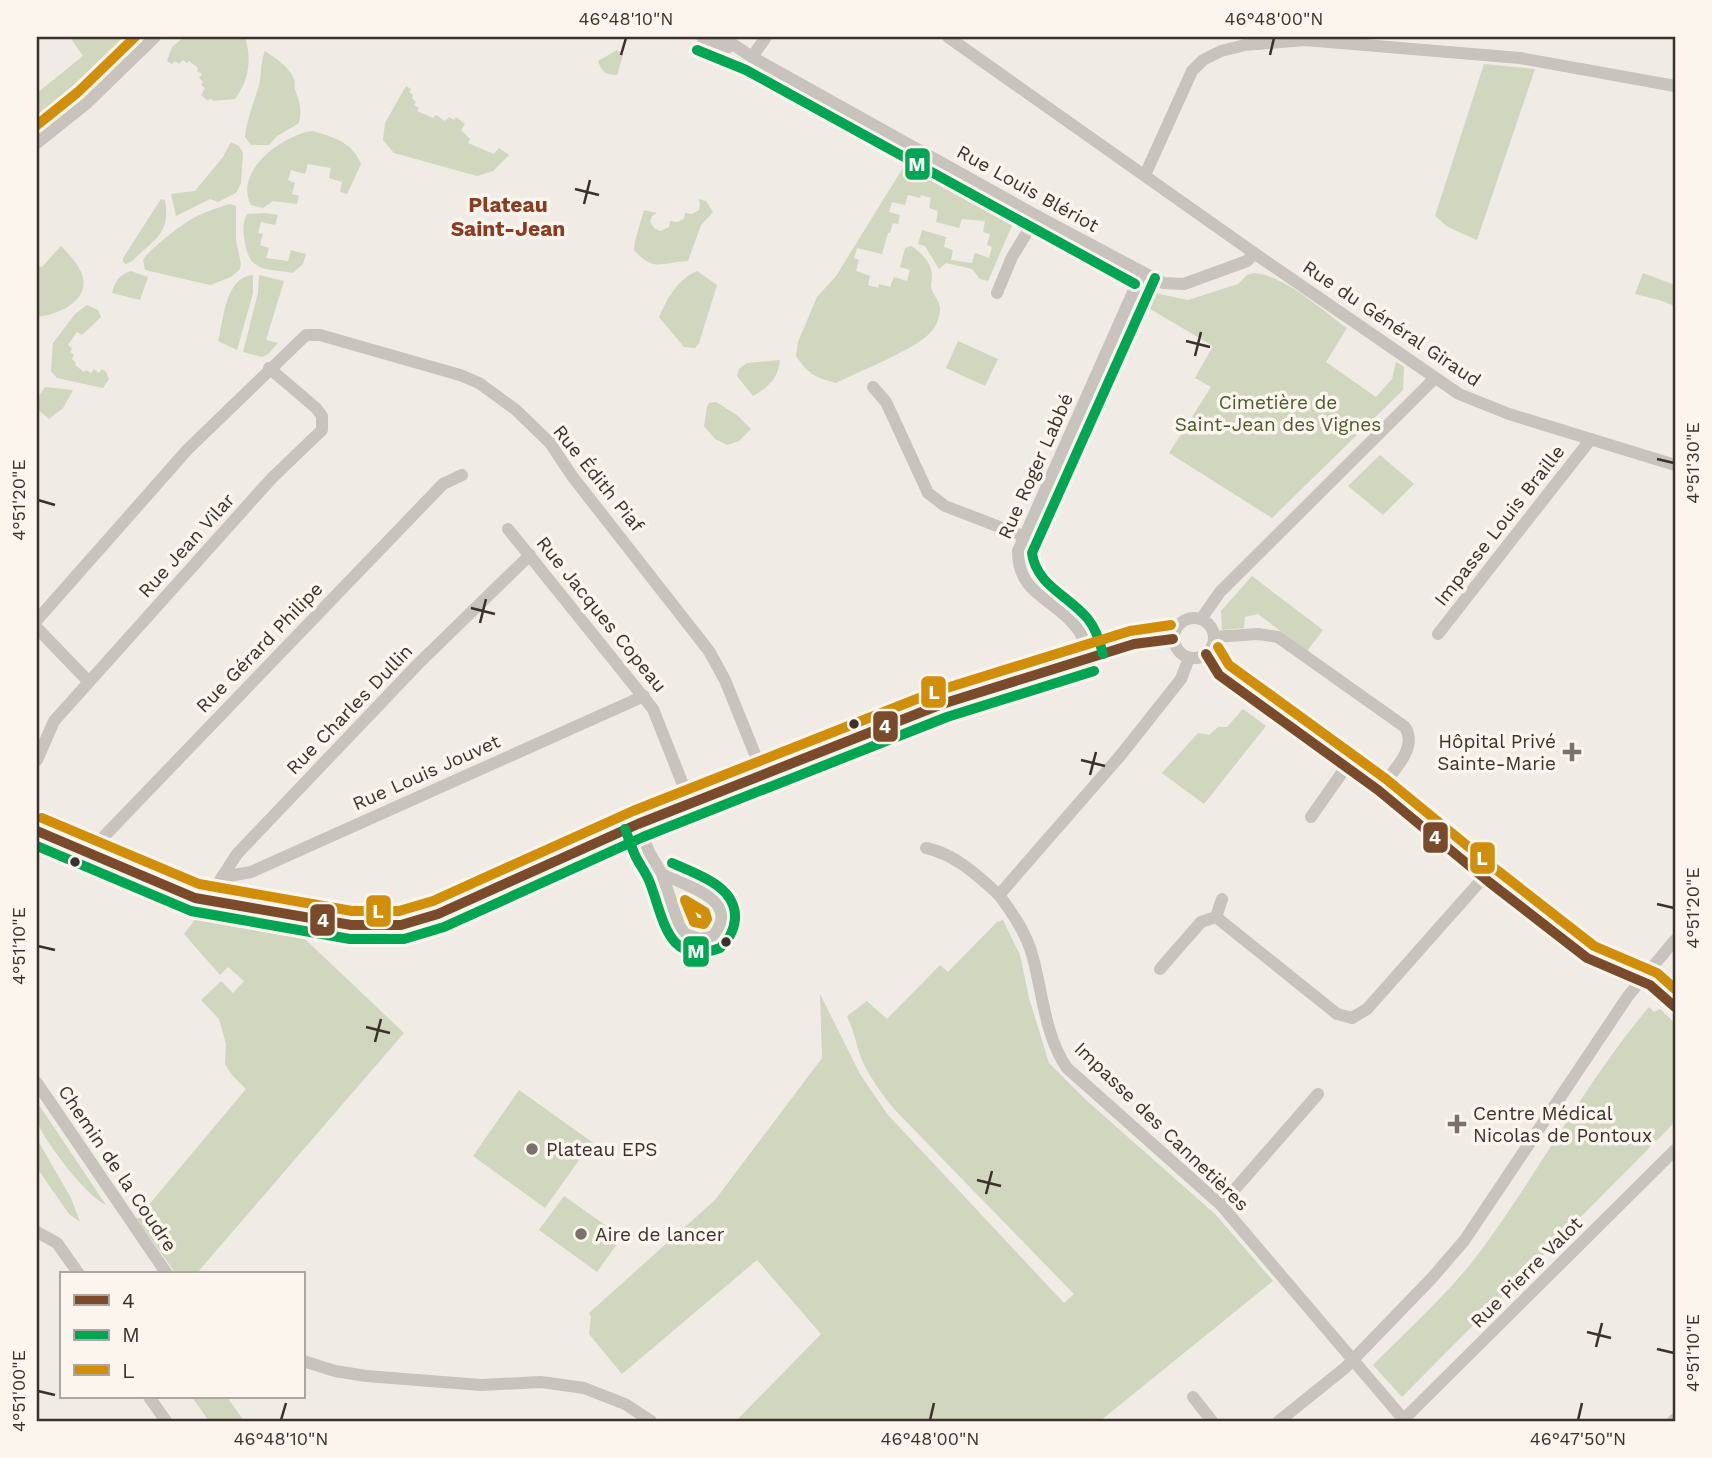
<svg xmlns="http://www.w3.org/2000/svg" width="1712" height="1458" viewBox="0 0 1712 1458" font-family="'Work Sans',sans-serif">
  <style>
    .green { fill: #d1d6bf }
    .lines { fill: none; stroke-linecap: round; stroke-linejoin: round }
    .minor { stroke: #c9c3be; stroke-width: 12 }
    .bus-1-casing { stroke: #fbf5ee; stroke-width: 16 }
    .bus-2-casing { stroke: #fbf5ee; stroke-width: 16 }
    .bus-3-casing { stroke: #fbf5ee; stroke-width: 16 }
    .bus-1 { stroke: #7a4b2a; stroke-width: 10 }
    .bus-2 { stroke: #00a651; stroke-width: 10 }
    .bus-3 { stroke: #d18e09; stroke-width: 10 }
    .ticks { fill: none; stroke: #3b302b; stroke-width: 2.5 }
    .bus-dot { fill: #3b302b; stroke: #fbf5ee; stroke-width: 2.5 }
    .poi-dot { fill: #7a716c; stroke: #fbf5ee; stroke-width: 2.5 }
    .labels { text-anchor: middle; stroke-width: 7; stroke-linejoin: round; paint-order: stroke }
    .street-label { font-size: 19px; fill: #3b302b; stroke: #fbf5ee }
    .park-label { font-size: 19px; fill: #4a5a2e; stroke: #fbf5ee }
    .poi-label { font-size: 19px; fill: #3b302b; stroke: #fbf5ee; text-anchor: start }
    .neighbourhood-label { font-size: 21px; font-weight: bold; fill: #8c3b22; stroke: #fbf5ee }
    .line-badge { stroke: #fbf5ee; stroke-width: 2.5 }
    .badge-label { font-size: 19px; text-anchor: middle; font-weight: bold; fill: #fff }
    .neatline { fill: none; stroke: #3b302b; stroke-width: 2.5 }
    .ticks-label { font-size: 18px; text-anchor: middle; fill: #3b302b }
  </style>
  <rect width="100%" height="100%" fill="#f0ebe5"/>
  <g class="green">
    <polygon points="70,37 132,37 139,44 55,119 37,132 37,93 83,56"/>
    <path d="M184,37H245C252,60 249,80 235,99L213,101L212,99L207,100L201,95L205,88L201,85L203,82L199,78L202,74L197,71L198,68L189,61L187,63L183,60L179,64L175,61L172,64L167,61L172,47Z"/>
    <path d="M617,50L623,55L617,75C605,75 602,72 598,61Z"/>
    <path d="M265,51C275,58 289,66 294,79C295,82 294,87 295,90C300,103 302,109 299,123L276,137L269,145H251L245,137C247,118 254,103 259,85C262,73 260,63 265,51Z"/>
    <polygon points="1484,64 1535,69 1477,240 1448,227 1435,216"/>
    <polygon points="406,86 411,89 409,92 413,95 412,98 416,102 414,105 419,108 417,111 433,118 436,115 445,121 449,117 454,120 456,117 465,124 461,130 470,139 468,143 494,154 499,148 509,155 493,171 477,176 394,153 383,140 385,123"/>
    <path d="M312,131C334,137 352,142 361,164L347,194L340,192L342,182L329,178L331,168L308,164L305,174L291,170L288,180L295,183L292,194L299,196L297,204L273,201L263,208L251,205C233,171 283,135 312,131Z"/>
    <polygon points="231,142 239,146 243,153 241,183 236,193 218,202 210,199 176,216 171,194 195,191 223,157"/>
    <path d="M906,163L1014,221L988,281L980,279L972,269L946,263L939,269L925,246L918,244L922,230L946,237L944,247L953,250L951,260L972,263L975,253L989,258L992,247L987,245L990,234L983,232L985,221L962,219L959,228L936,222L938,211L929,208L931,198L921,195L920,198L908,195L905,205L892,202L889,212L900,215L898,224L893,223L890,233H888L882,254L857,248L854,258L859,260L856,271L870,276L868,285L878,288L879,284L890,287L894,277L907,281L910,270L900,267L905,248L911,246C921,252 932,263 932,276C932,279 931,283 931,286C932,295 941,301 940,311C939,320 935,329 928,335C909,352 860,371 836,383C815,377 809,375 796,356L798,342L817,297L836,276Z"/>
    <path d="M161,199L165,200C171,235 154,239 132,261L126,264L123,262V258Z"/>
    <path d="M698,199L706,201L713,212L701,225L688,261C662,262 654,273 634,250L635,241L644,210L657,213L652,216L650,222L655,229L661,231L669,227L670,221L677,222L684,219L685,213L692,214L699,210L700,203Z"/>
    <path d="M230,204L236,206V240L241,264L240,269L231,277L210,285L145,270L143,260C149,251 155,247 163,240C189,219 197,214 230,204Z"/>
    <path d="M266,213L278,215L275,225L261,222L258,233L263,234L260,245L269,248L266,258L288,261L291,250L306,254L303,264L293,273C266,268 250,273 245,243C243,233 242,223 247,214Z"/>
    <path d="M61,246C69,254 81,267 83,278C88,303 55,315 37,317V266L42,267Z"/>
    <path d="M131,271L148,277L140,300L112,293C115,281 119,275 131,271Z"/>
    <path d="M697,271L717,285L699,343L695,348L684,347L659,317C668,297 677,280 697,271Z"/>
    <path d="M1254,273C1284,275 1322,310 1347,328L1326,362L1376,397L1392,379L1396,362L1404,367L1403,390L1272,518L1169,453L1211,387L1195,378L1213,346L1140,303V297L1145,291L1188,300L1238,284L1247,275Z"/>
    <polygon points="1643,273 1675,285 1675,306 1659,300 1635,294"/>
    <path d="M253,275V293L237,350L218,341C224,319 225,277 253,275Z"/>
    <polygon points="259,275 284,281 266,340 278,343 268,354 262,357 243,352 258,293"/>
    <polygon points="87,305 98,310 101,317 82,335 77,332 68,345 72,348 70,352 74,355 72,359 76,363 75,365 84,372 86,370 91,373 94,369 99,373 102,369 106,372 109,379 103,388 57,378 51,371 53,343 75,314"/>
    <polygon points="958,341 998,359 985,386 946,368"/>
    <path d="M780,360C778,379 768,387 753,396L737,376L739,369L747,363Z"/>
    <polygon points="45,387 73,390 63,408 49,419 37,409 37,399"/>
    <polygon points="716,402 737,415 751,429 739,441 727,445 715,439 704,426 707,407 709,403"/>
    <polygon points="1380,455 1414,484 1383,515 1348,486"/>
    <polygon points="1252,576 1323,630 1307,651 1258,614 1245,617 1244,628 1222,630 1221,611"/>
    <polygon points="1243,709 1266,726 1204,804 1162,773 1198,733 1209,735 1218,727 1227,727"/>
    <polygon points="197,917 230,926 305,939 404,1033 196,1274 176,1274 137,1219 246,1089 231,1074 225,1064 226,1044 219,1019 201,1000 221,981 233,993 244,981 228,967 220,975 184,934"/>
    <path d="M1003,920L1020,955L1029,998L1049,1063L1086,1100L1216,1215L1273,1281L1100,1421H736L821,1334L757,1260L622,1374L589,1334L591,1317L589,1313L715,1200L822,1058L820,994L860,1074L888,1115L1064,1303L1074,1294L893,1108C880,1091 864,1070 858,1049C855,1037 852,1027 847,1016L867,1001L887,1019L940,965L948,972L997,922Z"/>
    <path d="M1649,1007L1654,1012L1660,1009L1675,1023V1122L1402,1397L1373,1365C1407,1331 1443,1298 1473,1261C1536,1179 1582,1086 1649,1007Z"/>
    <polygon points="519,1090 592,1142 545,1208 473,1156"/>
    <path d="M37,1102L106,1205C86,1196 47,1144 38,1124C35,1118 37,1108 37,1102Z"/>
    <polygon points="37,1139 71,1198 80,1222 69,1214 37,1168"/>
    <polygon points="564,1196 622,1237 597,1272 539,1230"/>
    <polygon points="192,1397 227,1397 244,1421 209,1421"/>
  </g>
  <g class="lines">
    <g class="minor">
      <polyline points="702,37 729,47"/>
      <polyline points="722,37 752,57 1037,216 1163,283 1184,284 1247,261 1254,253"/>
      <polyline points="948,37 1254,253 1459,394 1509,414 1675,465"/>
      <polyline points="752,57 766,37"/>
      <polyline points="37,143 87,103 155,37"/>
      <polyline points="1145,175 1192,71 1203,60 1221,51 1245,45 1305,40 1520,58 1675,86"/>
      <polyline points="997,293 1012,257 1037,216"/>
      <polyline points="873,387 886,402 928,493 945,506 1023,536"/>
      <polyline points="508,529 653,709 691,805"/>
      <circle cx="1194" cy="638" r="20"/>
      <polyline points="1201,619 1220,592 1435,378"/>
      <polyline points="37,620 188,449 306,335 320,335 460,375 479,383 516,410 550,443 572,476 709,651 725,680 763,774"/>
      <polyline points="37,628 89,682"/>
      <polyline points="1438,634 1591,439"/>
      <path d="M1214,637L1258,634L1278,637L1405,727C1419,749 1391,773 1378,790"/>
      <polyline points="1206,654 1219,675 1378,790 1489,882 1587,958 1650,985 1675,1007"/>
      <path d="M1090,658C1087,648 1084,637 1077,628C1054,598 1018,595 1018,551L1142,272"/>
      <polyline points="37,760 54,721 272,478 322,430 322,416 316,408 269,368"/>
      <polyline points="1311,817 1346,767"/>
      <path d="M638,824L649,852L662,874L679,925L685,934L699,939L713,936C743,900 686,886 662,874"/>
      <polyline points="37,831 195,898 351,925 401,925 438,914 638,824 942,704 1134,644 1173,639"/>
      <path d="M926,848C955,854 977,875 999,895L1120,756L1181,679L1189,658"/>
      <polyline points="88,853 443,484 462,475"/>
      <polyline points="223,877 251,872 644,696"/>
      <path d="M999,895C1013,914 1027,934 1033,958C1043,995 1045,1036 1067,1068L1221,1205L1405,1421"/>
      <polyline points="207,900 237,854 418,664 530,555"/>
      <polyline points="1216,917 1222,899"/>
      <polyline points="1160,969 1201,922 1216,917 1337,1014 1352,1018 1367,1009 1484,877"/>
      <polyline points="37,1083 167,1274"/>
      <polyline points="1221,1205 1318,1094"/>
      <polyline points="37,1232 57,1243 79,1274"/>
      <polyline points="303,1361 335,1371 366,1376 481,1385 541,1382 584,1388 625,1404 651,1421"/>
      <polyline points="149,1397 166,1421"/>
      <polyline points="1193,1397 1212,1421"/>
      <polyline points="1403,1420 1675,1150"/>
      <polyline points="1279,1421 1345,1368 1431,1279 1464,1241 1628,996 1675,940"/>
      <polyline points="1673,1421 1675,1419"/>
    </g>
    <g class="bus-1-casing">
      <g id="bus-1">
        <polyline points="1206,654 1219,675 1378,790 1489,882 1587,958 1650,985 1675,1007"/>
        <polyline points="37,831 195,898 351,925 401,925 438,914 638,824 942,704 1134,644 1173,639"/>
      </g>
    </g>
    <g class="bus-2-casing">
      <g id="bus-2">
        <polyline points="697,50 746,70 1135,284"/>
        <path d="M1103,654C1100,642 1096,629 1088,619C1069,596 1036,585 1032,553L1155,278"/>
        <path d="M625,829C629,839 632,850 637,859C641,867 647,874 650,883C664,919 667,967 720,948C728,941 734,930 735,919C737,886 696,874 672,863"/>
        <polyline points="37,846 191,911 350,939 404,939 444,927 643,837 947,717 1094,671"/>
      </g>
    </g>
    <g class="bus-3-casing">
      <g id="bus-3">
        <polyline points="37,125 78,92 135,37"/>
        <polyline points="1218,647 1229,665 1386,779 1498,871 1594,946 1657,973 1675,989"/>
        <polyline points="42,818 199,884 352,911 399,911 433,901 633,811 937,691 1130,631 1171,625"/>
        <polygon points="685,900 705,912 707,919 704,924 694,922"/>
      </g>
    </g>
    <use href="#bus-1" class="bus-1"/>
    <use href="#bus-2" class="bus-2"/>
    <use href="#bus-3" class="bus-3"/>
  </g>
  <path class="ticks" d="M621,55L626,38M1270,55L1274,38M575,189L599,195M584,204L590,180M1186,341L1210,347M1195,356L1201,332M1657,459L1674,463M38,500L55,505M471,608L495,614M480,623L486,599M1081,760L1105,766M1090,775L1096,752M1657,904L1674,908M38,946L55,950M366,1027L390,1033M375,1042L381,1019M977,1180L1001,1186M986,1194L992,1171M1587,1332L1611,1338M1596,1347L1602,1323M1657,1349L1674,1353M38,1391L55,1395M281,1420L286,1403M930,1420L934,1403M1578,1420L1582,1403"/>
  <g class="bus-dot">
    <circle cx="854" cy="724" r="6"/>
    <circle cx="75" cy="862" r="6"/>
    <circle cx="726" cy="942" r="6"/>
  </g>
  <g class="poi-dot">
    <path d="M1568.5 741.5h7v7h7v7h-7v7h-7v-7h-7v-7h7z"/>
    <path d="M1453.5 1113.5h7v7h7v7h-7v7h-7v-7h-7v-7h7z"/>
    <circle cx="532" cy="1149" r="7"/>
    <circle cx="581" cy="1234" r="7"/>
  </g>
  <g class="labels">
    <g class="street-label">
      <text transform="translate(1028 188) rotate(29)" y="7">Rue Louis Blériot</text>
      <text transform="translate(1392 323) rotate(34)" y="7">Rue du Général Giraud</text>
      <text transform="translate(1035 466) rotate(-66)" y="7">Rue Roger Labbé</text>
      <text transform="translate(599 478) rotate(51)" y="7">Rue Édith Piaf</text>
      <text transform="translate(1499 525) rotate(-52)" y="7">Impasse Louis Braille</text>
      <text transform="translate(186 545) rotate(-48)" y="7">Rue Jean Vilar</text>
      <text transform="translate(602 614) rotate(51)" y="7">Rue Jacques Copeau</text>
      <text transform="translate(259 647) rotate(-46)" y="7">Rue Gérard Philipe</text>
      <text transform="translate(349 709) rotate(-46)" y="7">Rue Charles Dullin</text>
      <text transform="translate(426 772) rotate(-24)" y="7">Rue Louis Jouvet</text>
      <text transform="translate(1162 1126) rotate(44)" y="7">Impasse des Cannetières</text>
      <text transform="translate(118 1168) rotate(56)" y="7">Chemin de la Coudre</text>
      <text transform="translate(1526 1272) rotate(-45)" y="7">Rue Pierre Valot</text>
    </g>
    <g class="park-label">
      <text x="1278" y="409">Cimetière de<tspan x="1278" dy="22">Saint-Jean des Vignes</tspan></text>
    </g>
    <g class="poi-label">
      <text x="1556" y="748" text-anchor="end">Hôpital Privé<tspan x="1556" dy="22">Sainte-Marie</tspan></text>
      <text x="1473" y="1120">Centre Médical<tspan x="1473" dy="22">Nicolas de Pontoux</tspan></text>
      <text x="546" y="1156">Plateau EPS</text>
      <text x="595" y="1241">Aire de lancer</text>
    </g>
    <g class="neighbourhood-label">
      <text x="508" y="212">Plateau<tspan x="508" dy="24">Saint-Jean</tspan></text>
    </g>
  </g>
  <g class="line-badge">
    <rect x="904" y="147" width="27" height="34" rx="7" fill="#00a651"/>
    <rect x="920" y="675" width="27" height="34" rx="7" fill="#d18e09"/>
    <rect x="872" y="710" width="27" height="33" rx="7" fill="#7a4b2a"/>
    <rect x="1422" y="821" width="27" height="33" rx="7" fill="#7a4b2a"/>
    <rect x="1469" y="841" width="27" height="34" rx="7" fill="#d18e09"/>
    <rect x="365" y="894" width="27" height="34" rx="7" fill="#d18e09"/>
    <rect x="309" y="903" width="27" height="34" rx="7" fill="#7a4b2a"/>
    <rect x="682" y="935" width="28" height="33" rx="7" fill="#00a651"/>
  </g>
  <g class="badge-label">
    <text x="917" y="171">M</text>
    <text x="934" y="699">L</text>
    <text x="885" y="733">4</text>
    <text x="1435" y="844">4</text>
    <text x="1482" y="865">L</text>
    <text x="378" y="918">L</text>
    <text x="323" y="927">4</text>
    <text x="696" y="958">M</text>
  </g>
  <rect width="1712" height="1458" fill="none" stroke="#fbf5ee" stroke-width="77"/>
  <rect x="60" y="1272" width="245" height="126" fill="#fbf5ee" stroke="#aea6a0" stroke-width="2"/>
  <rect x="74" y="1295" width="35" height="10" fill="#7a4b2a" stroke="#aea6a0" stroke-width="2"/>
  <text x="122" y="1308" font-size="21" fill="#3b302b">4</text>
  <rect x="74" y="1330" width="35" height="10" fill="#00a651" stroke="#aea6a0" stroke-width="2"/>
  <text x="122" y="1342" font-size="21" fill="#3b302b">M</text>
  <rect x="74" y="1365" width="35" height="10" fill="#d18e09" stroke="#aea6a0" stroke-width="2"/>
  <text x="122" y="1378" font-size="21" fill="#3b302b">L</text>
  <rect x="38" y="38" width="1636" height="1382" class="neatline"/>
  <g class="ticks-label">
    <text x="626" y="25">46°48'10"N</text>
    <text x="1274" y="25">46°48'00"N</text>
    <text transform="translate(1693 463) rotate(-90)" y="6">4°51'30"E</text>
    <text transform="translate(19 500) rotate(-90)" y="6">4°51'20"E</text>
    <text transform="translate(1693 908) rotate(-90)" y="6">4°51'20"E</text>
    <text transform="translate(19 946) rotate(-90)" y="6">4°51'10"E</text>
    <text transform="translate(1693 1353) rotate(-90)" y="6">4°51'10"E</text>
    <text transform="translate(19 1391) rotate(-90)" y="6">4°51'00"E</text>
    <text x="281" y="1445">46°48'10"N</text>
    <text x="930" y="1445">46°48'00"N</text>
    <text x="1578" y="1445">46°47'50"N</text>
  </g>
</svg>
